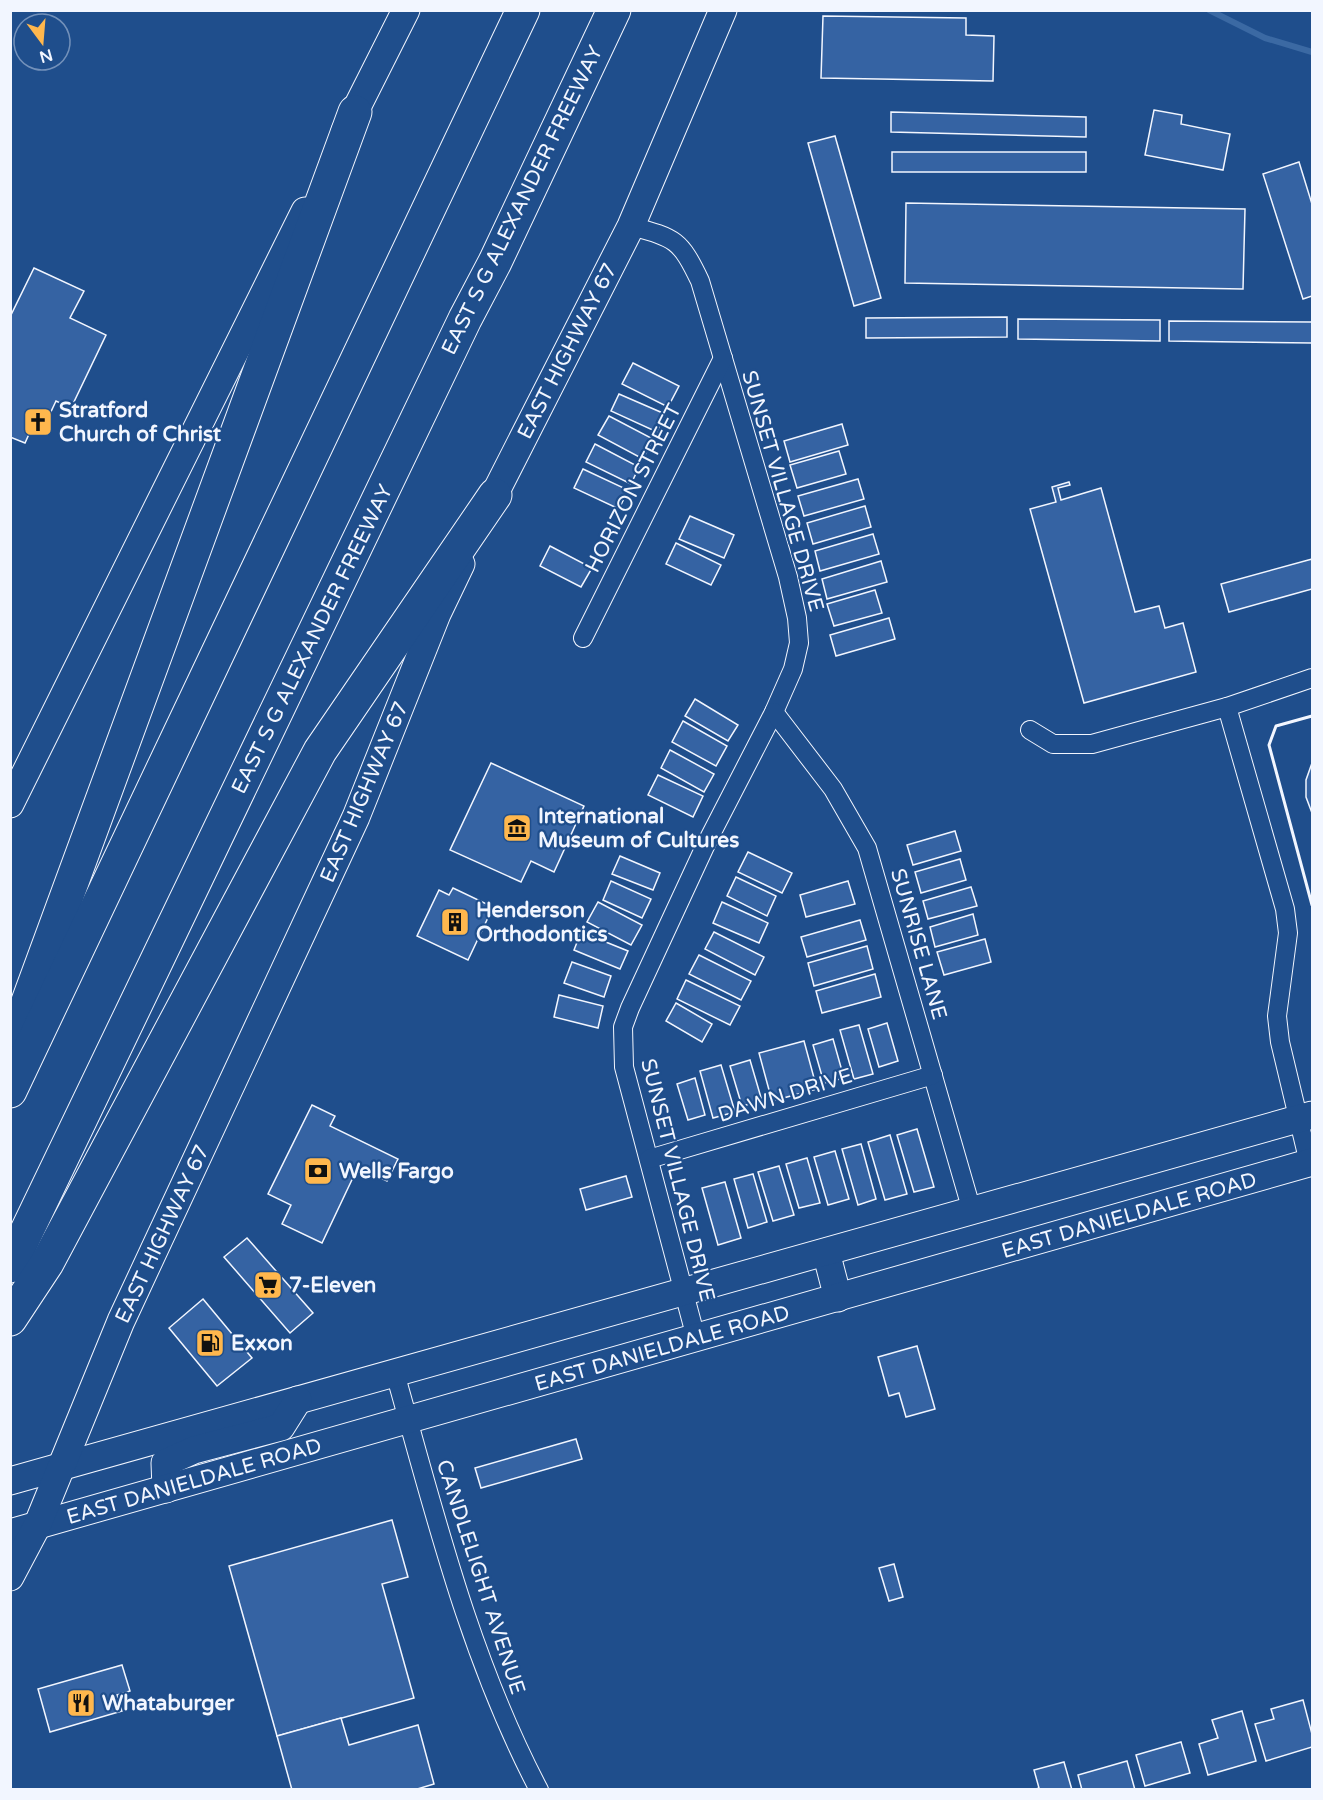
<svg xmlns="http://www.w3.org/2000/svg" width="1323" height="1800" viewBox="0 0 1323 1800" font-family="'Varela Round',sans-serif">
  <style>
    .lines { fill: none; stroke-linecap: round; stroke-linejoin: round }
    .stream { stroke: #3b69a3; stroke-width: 6 }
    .building { fill: #3563a3; stroke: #f2f6ff; stroke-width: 1.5 }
    .minor-casing { stroke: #f2f6ff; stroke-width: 20 }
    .secondary-casing { stroke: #f2f6ff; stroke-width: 29 }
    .motorway-casing { stroke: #f2f6ff; stroke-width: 35 }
    .minor { stroke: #1f4e8c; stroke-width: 18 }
    .secondary { stroke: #1f4e8c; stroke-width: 27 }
    .motorway { stroke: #1f4e8c; stroke-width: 33 }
    .wall { stroke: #f2f6ff; stroke-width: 3 }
    .labels { text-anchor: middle; stroke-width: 4.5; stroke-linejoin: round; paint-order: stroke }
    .street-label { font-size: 21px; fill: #f2f6ff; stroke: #1f4e8c }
    .poi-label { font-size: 21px; font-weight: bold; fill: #f2f6ff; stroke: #1f4e8c; text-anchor: start }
  </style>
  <rect width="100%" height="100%" fill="#1f4e8c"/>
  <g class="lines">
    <polyline class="stream" points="1209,10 1265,38 1312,52"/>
  </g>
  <g class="building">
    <polygon points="823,16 966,18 966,35 994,36 993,81 821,78"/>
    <polygon points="1154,110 1182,115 1181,124 1230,134 1223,170 1145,155"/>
    <polygon points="891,112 1086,117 1086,137 891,132"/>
    <polygon points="835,136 881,298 854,306 808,143"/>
    <rect x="892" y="152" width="194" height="20"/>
    <polygon points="1299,162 1312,204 1312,296 1303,299 1263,174"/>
    <polygon points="906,203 1245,209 1243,289 905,283"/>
    <polygon points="34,268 84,291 70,318 106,335 71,408 56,401 48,418 38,414 25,443 10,437 10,317"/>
    <polygon points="1007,317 1007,337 866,338 866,318"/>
    <polygon points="1018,319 1160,320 1160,341 1018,339"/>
    <polygon points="1169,321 1312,322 1312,343 1169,341"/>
    <polygon points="633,363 679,386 668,407 622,384"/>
    <polygon points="619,394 665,414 657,432 611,411"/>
    <polygon points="609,416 653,439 643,459 598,435"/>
    <polygon points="842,424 848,445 790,462 784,441"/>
    <polygon points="595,444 639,467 631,484 586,462"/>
    <polygon points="839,451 846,474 797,488 790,465"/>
    <polygon points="583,469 628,490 619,509 574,488"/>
    <polygon points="858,479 864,499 804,516 798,496"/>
    <polygon points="1069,482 1070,485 1058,488 1061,500 1101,488 1135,612 1159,606 1165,628 1183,623 1196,672 1084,703 1030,509 1056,502 1052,487"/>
    <polygon points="865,506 871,527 813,544 807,523"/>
    <polygon points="690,516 734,535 724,558 679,539"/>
    <polygon points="873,534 879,554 820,571 815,551"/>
    <polygon points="676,543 721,565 711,585 666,564"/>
    <polygon points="550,546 592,568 581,587 540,566"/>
    <polygon points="1312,559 1312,589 1229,612 1221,584"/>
    <polygon points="881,561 887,582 827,599 822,579"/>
    <polygon points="875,590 882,613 834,626 827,604"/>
    <polygon points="889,618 895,639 836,656 830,635"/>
    <polygon points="695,699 738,725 728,741 685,716"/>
    <polygon points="683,721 727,746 716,766 672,742"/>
    <polygon points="670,750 714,774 704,792 661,768"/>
    <polygon points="491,763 584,806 554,872 531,861 521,882 450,850"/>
    <polygon points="1312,763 1312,813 1306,797 1306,780"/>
    <polygon points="658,775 703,796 693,817 648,795"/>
    <polygon points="955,831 961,851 913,865 907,845"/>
    <polygon points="748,852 792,873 782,893 738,872"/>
    <polygon points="620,856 660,873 653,890 612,874"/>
    <polygon points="960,859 966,880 921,893 915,872"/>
    <polygon points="736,877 776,896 767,916 727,896"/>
    <polygon points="611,881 651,899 642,918 603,900"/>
    <polygon points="848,881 855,904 806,917 800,895"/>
    <polygon points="971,887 977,906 928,919 923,901"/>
    <polygon points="453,888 493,907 468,960 417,936 439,890 449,895"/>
    <polygon points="598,902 642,925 631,945 587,922"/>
    <polygon points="722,902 768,923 759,943 713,923"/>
    <polygon points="973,914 978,935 935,947 930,927"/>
    <polygon points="860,920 866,940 807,957 801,937"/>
    <polygon points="581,932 628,951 620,969 574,950"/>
    <polygon points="714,932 764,957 755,975 705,949"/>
    <polygon points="985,939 991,962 944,975 937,952"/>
    <polygon points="867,946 873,969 814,986 808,963"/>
    <polygon points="699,955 751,981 741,1000 689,974"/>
    <polygon points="572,962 611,976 604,997 564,983"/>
    <polygon points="875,974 881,997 822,1013 816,991"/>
    <polygon points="686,980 740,1006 730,1025 677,999"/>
    <polygon points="559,995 603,1006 598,1028 554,1017"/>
    <polygon points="676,1003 712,1024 702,1042 666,1021"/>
    <polygon points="887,1023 898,1061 879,1067 868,1029"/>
    <polygon points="859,1025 873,1074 854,1079 840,1030"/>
    <polygon points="833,1039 844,1078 824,1083 813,1045"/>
    <polygon points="804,1041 817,1089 772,1101 759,1053"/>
    <polygon points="750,1060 762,1101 742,1106 730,1066"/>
    <polygon points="721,1065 735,1112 713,1118 700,1071"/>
    <polygon points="695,1078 705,1115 688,1120 677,1084"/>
    <polygon points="312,1105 335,1116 330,1126 398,1159 387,1181 358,1167 322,1243 282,1224 291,1205 268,1194"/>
    <polygon points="917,1129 934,1187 914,1192 897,1135"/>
    <polygon points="890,1135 907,1194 885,1200 868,1142"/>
    <polygon points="861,1144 876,1199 858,1205 842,1149"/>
    <polygon points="835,1151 849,1199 828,1205 814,1157"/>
    <polygon points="807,1158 820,1203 799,1208 786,1164"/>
    <polygon points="779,1166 794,1215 773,1221 758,1172"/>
    <polygon points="753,1174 767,1222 748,1228 734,1179"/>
    <polygon points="626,1176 632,1197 586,1210 580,1189"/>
    <polygon points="725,1182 741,1238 718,1245 702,1188"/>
    <polygon points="247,1238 313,1313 290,1333 224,1257"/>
    <polygon points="203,1299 252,1358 217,1386 169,1328"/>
    <polygon points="917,1346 935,1409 906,1417 899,1393 889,1396 878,1357"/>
    <polygon points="576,1439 582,1459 481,1488 475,1468"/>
    <polygon points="392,1520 408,1577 382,1584 414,1698 277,1736 229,1566"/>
    <polygon points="894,1564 903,1597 889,1601 879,1568"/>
    <polygon points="122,1665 130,1691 117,1695 122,1711 50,1732 38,1689"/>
    <polygon points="1303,1700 1312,1734 1312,1747 1266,1761 1255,1724 1274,1719 1271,1709"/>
    <polygon points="1242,1711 1256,1761 1208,1775 1199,1744 1218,1738 1212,1720"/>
    <polygon points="341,1718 349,1745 418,1725 434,1784 414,1790 292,1790 277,1736"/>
    <polygon points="1181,1742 1190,1773 1145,1786 1136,1755"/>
    <polygon points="1127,1761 1135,1790 1082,1790 1078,1775"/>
    <polygon points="1064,1762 1072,1790 1033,1790 1039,1788 1034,1770"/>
  </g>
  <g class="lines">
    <g class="minor-casing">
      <g id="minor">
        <path d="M631,226C675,238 680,239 700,281L788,577L797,618L799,643L793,669L774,712L707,842L630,1008L623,1027L624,1067L696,1338"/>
        <polyline points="583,638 723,358"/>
        <polyline points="1227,707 1285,909 1288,933 1277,1016 1280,1042 1309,1163"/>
        <polyline points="774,712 833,789 867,848 972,1211"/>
        <polyline points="1030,730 1053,744 1092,744 1227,707 1312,678"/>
        <polyline points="649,1159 933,1075"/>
        <path d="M395,1373C435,1515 470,1659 539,1790"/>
      </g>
    </g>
    <g class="secondary-casing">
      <g id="secondary">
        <polyline points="345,131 406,10"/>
        <polyline points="485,513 631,226 723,10"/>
        <polyline points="10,804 305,211"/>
        <polyline points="826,1252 838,1298"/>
        <polyline points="10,1481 1312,1115"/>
        <polyline points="166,1489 165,1463 194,1450 281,1427 298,1400"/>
        <polyline points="10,1533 1312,1162"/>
        <polyline points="10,1577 37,1526 121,1321 356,817 437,614 461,564"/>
      </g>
    </g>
    <g class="motorway-casing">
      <g id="motorway">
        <polyline points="12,1045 355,112"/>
        <polyline points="10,1091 523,10"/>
        <polyline points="10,1266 465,319 495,262 614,10"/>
        <polyline points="10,1319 47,1263 320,751 495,495"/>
      </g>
    </g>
    <use href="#minor" class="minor"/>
    <use href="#secondary" class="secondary"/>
    <use href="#motorway" class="motorway"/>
    <polyline class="wall" points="1312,716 1276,726 1269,745 1312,905"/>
  </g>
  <defs>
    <g id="church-square" transform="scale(1.5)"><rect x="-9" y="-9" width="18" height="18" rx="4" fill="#ffb74d" stroke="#1f4e8c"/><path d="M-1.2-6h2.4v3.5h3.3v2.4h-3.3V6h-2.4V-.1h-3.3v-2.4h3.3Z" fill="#111"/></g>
    <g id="museum-square" transform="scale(1.5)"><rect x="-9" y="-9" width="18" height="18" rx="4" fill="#ffb74d" stroke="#1f4e8c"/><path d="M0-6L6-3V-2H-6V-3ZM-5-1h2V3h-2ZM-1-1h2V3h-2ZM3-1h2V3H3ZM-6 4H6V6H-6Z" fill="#111"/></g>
    <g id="building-square" transform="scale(1.5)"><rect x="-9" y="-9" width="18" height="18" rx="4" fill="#ffb74d" stroke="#1f4e8c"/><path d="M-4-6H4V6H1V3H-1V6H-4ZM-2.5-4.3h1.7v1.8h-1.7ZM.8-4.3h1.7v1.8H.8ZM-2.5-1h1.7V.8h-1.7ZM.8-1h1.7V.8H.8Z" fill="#111"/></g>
    <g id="bank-square" transform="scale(1.5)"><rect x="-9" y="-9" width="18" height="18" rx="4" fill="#ffb74d" stroke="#1f4e8c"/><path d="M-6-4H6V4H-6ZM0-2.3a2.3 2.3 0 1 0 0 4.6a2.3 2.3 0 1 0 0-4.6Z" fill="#111"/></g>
    <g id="supermarket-square" transform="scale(1.5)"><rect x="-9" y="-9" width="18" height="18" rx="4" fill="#ffb74d" stroke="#1f4e8c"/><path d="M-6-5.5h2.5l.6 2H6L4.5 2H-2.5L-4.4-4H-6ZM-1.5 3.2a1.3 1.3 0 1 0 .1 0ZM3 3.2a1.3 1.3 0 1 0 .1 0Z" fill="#111"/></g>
    <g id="fuel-square" transform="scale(1.5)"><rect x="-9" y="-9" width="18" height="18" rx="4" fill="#ffb74d" stroke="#1f4e8c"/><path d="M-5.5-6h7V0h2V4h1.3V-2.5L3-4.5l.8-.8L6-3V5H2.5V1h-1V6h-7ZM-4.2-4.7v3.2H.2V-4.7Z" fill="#111"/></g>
    <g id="restaurant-square" transform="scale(1.5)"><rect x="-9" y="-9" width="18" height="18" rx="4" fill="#ffb74d" stroke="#1f4e8c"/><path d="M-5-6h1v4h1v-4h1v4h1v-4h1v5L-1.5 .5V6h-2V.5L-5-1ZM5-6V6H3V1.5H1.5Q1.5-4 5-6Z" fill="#111"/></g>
  </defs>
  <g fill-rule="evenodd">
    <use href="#church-square" x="38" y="422"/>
    <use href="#museum-square" x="517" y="828"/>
    <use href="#building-square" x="455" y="922"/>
    <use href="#bank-square" x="318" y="1171"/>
    <use href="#supermarket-square" x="268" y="1285"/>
    <use href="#fuel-square" x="210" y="1343"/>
    <use href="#restaurant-square" x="81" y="1703"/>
  </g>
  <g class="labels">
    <g class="street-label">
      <text transform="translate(522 200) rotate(-64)" y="7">EAST S G ALEXANDER FREEWAY</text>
      <text transform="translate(567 351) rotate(-63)" y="7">EAST HIGHWAY 67</text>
      <text transform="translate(633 488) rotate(-63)" y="7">HORIZON STREET</text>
      <text transform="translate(783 491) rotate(74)" y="7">SUNSET VILLAGE DRIVE</text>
      <text transform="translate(312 639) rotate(-64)" y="7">EAST S G ALEXANDER FREEWAY</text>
      <text transform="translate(364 792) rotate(-67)" y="7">EAST HIGHWAY 67</text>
      <text transform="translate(919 944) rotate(74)" y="7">SUNRISE LANE</text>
      <text transform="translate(785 1095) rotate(-17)" y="7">DAWN DRIVE</text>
      <text transform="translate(678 1180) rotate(76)" y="7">SUNSET VILLAGE DRIVE</text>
      <text transform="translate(1129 1215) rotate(-16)" y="7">EAST DANIELDALE ROAD</text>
      <text transform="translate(162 1234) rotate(-65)" y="7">EAST HIGHWAY 67</text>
      <text transform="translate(662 1348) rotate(-16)" y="7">EAST DANIELDALE ROAD</text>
      <text transform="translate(194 1481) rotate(-16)" y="7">EAST DANIELDALE ROAD</text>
      <text transform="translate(481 1577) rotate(72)" y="7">CANDLELIGHT AVENUE</text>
    </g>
    <g class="poi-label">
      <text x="59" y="417">Stratford<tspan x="59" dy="24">Church of Christ</tspan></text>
      <text x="538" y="823">International<tspan x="538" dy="24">Museum of Cultures</tspan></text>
      <text x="476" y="917">Henderson<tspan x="476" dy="24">Orthodontics</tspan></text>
      <text x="339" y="1178">Wells Fargo</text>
      <text x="289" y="1292">7-Eleven</text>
      <text x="231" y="1350">Exxon</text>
      <text x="102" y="1710">Whataburger</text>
    </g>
  </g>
  <rect width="1323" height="1800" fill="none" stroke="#f2f6ff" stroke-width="24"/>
  <g transform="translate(42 42) rotate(164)"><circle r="28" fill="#1f4e8c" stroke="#7391ba" stroke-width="1.5"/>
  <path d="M0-4.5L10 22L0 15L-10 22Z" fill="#ffb74d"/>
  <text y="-9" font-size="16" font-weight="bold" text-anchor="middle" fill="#f2f6ff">N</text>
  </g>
</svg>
